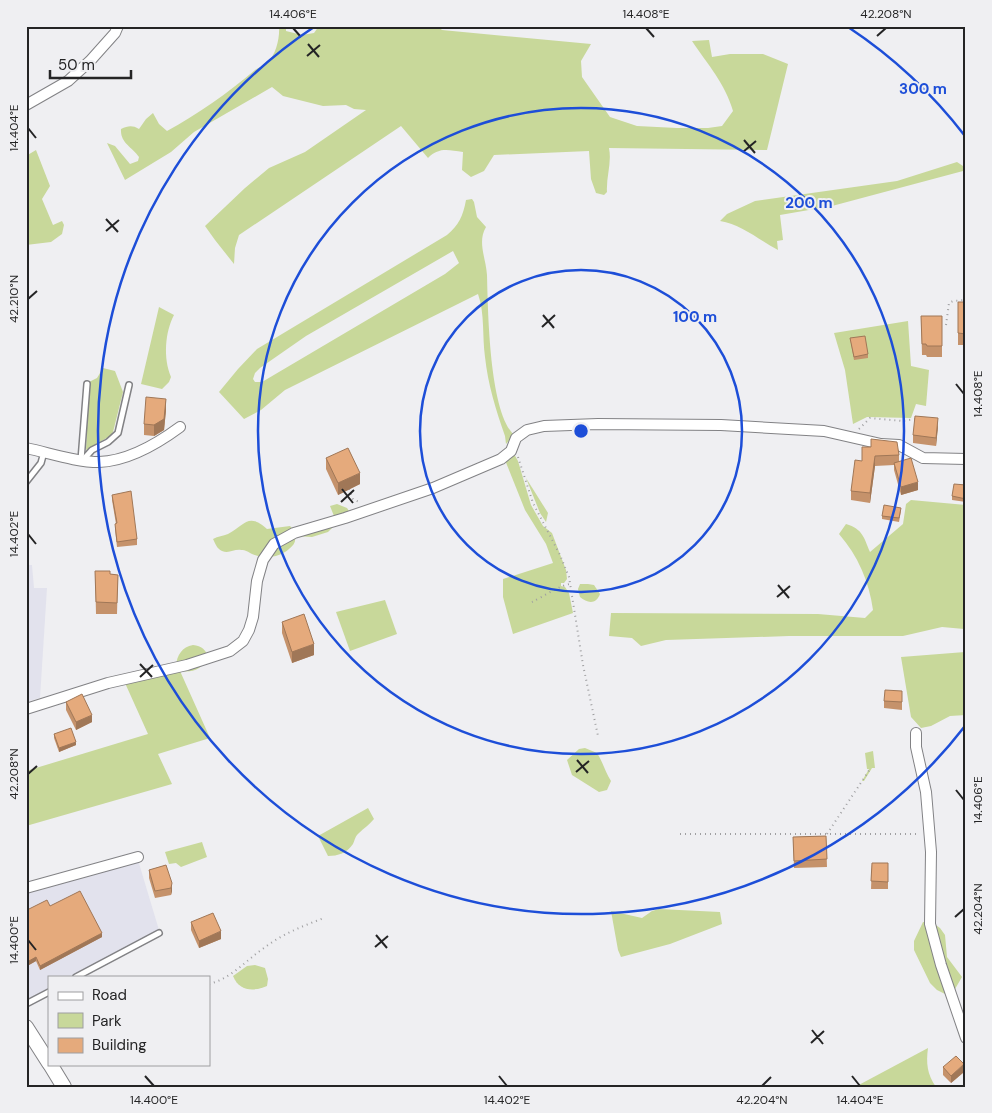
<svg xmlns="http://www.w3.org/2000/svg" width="992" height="1113" viewBox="0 0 992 1113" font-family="'DM Sans',sans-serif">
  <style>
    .built { fill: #e2e2ed }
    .green { fill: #c8d89a; fill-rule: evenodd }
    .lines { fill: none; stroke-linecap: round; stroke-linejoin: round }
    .service-casing { stroke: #828285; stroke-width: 8 }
    .minor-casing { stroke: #828285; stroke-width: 12 }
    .secondary-casing { stroke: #828285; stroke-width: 16 }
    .path { stroke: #9f9fa1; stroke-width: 2; stroke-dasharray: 1 4; stroke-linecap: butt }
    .service { stroke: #fff; stroke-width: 5 }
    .minor { stroke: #fff; stroke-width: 10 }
    .secondary { stroke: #fff; stroke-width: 14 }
    .wall { fill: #c5926b }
    .shaded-wall { fill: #a07757 }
    .building { fill: #e5aa7c; stroke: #a07757 }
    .ticks { fill: none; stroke: #242425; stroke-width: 2 }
    .ring { fill: none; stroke: #1d4ed8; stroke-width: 2.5 }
    .centre { fill: #1d4ed8; stroke: #efeff2; stroke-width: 2.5 }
    .ring-label { font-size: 15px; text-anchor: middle; font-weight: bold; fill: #1d4ed8; stroke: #efeff2; stroke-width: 4; stroke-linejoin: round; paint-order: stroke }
    .neatline { fill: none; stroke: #242425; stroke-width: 2 }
    .ticks-label { font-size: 12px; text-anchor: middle; fill: #242425 }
  </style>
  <rect width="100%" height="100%" fill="#efeff2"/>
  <g class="built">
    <polygon points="26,565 32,565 34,588 47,588 40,698 26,702"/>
    <polygon points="138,860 159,930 70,977 49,977 49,988 26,1000 26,891"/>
  </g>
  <g class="green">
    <path d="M279,26H286V31L302,35L314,33L319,26H437L442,30L591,44L581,61L582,77L610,117L637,126L677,128H708L722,126L733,111C725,83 708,65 692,41L709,40L712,57L730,54H763L788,64L767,150L609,148C612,163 606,177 607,192L604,195L596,193L591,179L589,151L494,155L484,171L471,177L462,170L463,152C448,150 439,147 428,158L401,126L239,235L235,248L234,264L215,240L205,226L245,188L269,168L305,152L366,110L354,109L346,105L323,106L283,96L272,87L194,132L171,152L125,180L107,143L115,146L130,164L138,161L139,157C132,147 120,143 121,129C128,126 132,125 139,129L146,119L153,113L159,124L167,131C198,114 228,93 255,70C259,67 265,66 268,62C276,54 280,38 279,26Z"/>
    <polygon points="36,150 50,186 42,199 53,225 62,221 64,225 62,234 51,242 26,245 26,156"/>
    <path d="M957,162L963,166V171L832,206L780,215L783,240L777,241L778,250C759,240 741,224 720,221L727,214L755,201L897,181Z"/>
    <path d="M472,199L474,202L477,217L486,227C477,242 486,258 487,275C488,310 489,411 514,435L506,444L505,436C496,410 488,385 485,357C482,336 485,314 478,294L285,390L261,410L244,419L219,392L238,369L257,349L447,235C459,225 463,216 466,200ZM453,251L459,263L445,274L262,382H255L253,379L255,373L260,368L306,336Z"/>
    <path d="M159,307L174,315C165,332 163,358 171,377L169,382L162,389L141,384Z"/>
    <polygon points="908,321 911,366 929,370 926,406 916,404 911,418 867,417 853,424 845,370 834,333"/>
    <polygon points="103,368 115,371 123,392 113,432 110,436 86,450 89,382 97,378"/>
    <polygon points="514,454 518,461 531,505 543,526 552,533 566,570 567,579 564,583 561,583 561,586 565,587 569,593 573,613 513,634 503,597 503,579 553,563 546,544 525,510 505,460"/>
    <polygon points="526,478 548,513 546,522 540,513"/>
    <path d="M911,500L966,505V715L950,716L931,726L921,728L911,717L901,657L965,652L964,629L942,627L903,636H789L666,640L641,646L632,638L609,636L611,613L818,614L865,618L873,610C869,581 858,556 839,534L846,524C863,529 864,538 870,552L903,524L906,504Z"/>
    <path d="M337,504L347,508L349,511L328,532L312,537L295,536C296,542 294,545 289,549C279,558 264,559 252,554C248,552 246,550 241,550C234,549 229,554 222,551C217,549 215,543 213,539C218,536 223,536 228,534C245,525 248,512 267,529L290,526L294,530L334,516L330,506Z"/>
    <path d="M580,584H588L594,585L600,594C596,605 587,603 580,597L578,589Z"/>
    <polygon points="385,600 397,634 350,651 336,612"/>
    <path d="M193,645C202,646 205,649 209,658C201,669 193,673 180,671L210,738L158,754L172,784L26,826V771L148,734L125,683L176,666C177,655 182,647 193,645Z"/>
    <path d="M585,748L597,753C603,762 605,772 611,781L607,790L599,792L572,775L567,760L579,749Z"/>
    <polygon points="873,751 875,768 872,768 864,781 862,781 869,769 867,769 865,753"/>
    <path d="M368,808L374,819C369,825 364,828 359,833C355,836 355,840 353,844C347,853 338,856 328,856L318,836Z"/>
    <polygon points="202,842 207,857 181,867 176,863 169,864 165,852"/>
    <polygon points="659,909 720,912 722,924 670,944 621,957 618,950 611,911 642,918 652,911"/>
    <polygon points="923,922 933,923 940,928 945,935 947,957 962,977 955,989 945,994 937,990 930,983 914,950 914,941"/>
    <path d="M255,965L265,968L268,979L267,986C253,992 239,991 233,976L247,966Z"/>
    <path d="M928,1048C926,1063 927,1074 936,1087H855Z"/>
  </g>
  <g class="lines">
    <g class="service-casing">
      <g id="service">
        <polyline points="81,460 87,384"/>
        <polyline points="83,460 92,450 108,442 118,433 129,385"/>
        <polyline points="26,482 41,463 44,452"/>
        <polyline points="76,977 159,933"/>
        <polyline points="26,1004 49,992"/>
      </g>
    </g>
    <g class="minor-casing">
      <g id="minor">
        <polyline points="26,105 68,81 90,61 115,33 118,26"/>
        <path d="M26,448C50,453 75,462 99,462C129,461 157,444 180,427"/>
        <polyline points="26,709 108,683 187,665 230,651 243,641 249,630 253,617 257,581 263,560 274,544 294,533 345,518 433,488 501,459 511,451 516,438 527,430 544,426 598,424 721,425 824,431 881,444 899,445 923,458 966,459"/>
        <polyline points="916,733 916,747 926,792 931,852 930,924 941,965 966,1038"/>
        <polyline points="26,888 138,857"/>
      </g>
    </g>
    <g class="secondary-casing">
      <g id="secondary">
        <polyline points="26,1027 49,1063"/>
        <polyline points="50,1064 64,1087"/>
      </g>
    </g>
    <g class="path">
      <polyline points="946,325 949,303 953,301 966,300"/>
      <polyline points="859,429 870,418 902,421 915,419"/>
      <polyline points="518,457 533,503 560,555 569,577 583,665 598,736"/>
      <polyline points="349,489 353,499 359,502"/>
      <path d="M532,602C542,597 561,585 570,584"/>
      <polyline points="680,834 919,834"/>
      <polyline points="827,834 870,769"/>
      <path d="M209,984C232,978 245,961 264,948C282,934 303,926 324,918"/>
    </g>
    <use href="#service" class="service"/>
    <use href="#minor" class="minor"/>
    <use href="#secondary" class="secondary"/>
  </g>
  <g class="wall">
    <rect x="958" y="302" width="8" height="43"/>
    <polygon points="921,316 942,316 942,357 927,357 926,355 922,355"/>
    <polygon points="850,338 868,354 868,358 854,360"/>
    <polygon points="166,410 164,430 154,436 144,435 144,424"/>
    <polygon points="938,426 936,446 913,443 913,435"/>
    <polygon points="862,447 899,455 899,461 918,490 901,495 894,470 894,465 875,466 870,503 851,500 851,491 862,461"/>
    <polygon points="326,458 360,484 338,495 326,469"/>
    <polygon points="966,485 966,502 952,500 952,496"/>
    <polygon points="112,495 137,539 137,545 117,547 115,529 116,524 112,500"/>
    <polygon points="901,511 899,522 882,519 882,516"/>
    <polygon points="95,571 110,574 118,575 117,614 96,614"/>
    <polygon points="282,622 314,655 292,663 282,633"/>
    <polygon points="902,699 902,710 884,708 884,701"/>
    <polygon points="66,702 92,722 76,730 66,710"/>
    <polygon points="54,734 76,745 59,752 54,738"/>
    <polygon points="826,836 827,867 794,868 793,837"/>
    <polygon points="872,863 888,863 888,889 871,889"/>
    <polygon points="166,865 172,891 171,895 155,898 149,878 149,870"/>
    <polygon points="50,906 102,937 40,970 36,961 29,965 26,960 26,908 27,910"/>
    <polygon points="191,922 221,939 199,948 191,930"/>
    <polygon points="943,1067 964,1072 951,1083 943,1075"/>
  </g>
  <g class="shaded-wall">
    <polygon points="166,399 166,410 164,430 154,436 154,425"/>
    <polygon points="938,418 938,426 936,446 936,438"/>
    <polygon points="875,456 875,466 870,503 870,493"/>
    <polygon points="360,473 360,484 338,495 338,483"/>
    <polygon points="918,482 918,490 901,495 901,487"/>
    <polygon points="314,644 314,655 292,663 292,652"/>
    <polygon points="92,715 92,722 76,730 76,722"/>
    <polygon points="76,742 76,745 59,752 59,748"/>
    <polygon points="172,883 172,891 171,895 171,888"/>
    <polygon points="221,931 221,939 199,948 199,941"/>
    <polygon points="102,933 102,937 40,970 40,966"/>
    <polygon points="36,957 36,961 29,965 29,961"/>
    <polygon points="964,1064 964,1072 951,1083 951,1076"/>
  </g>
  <g class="building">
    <polygon points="958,302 966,302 966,334 958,333"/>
    <polygon points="921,316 942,316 942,346 927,346 926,344 922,344"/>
    <polygon points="865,336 868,354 854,357 850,338"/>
    <polygon points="146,397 166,399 164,419 154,425 144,424"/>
    <polygon points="915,416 938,418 936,438 913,435"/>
    <polygon points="871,439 897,442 899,455 875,456 870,493 851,491 855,460 862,461 862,447 871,447"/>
    <polygon points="348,448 360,473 338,483 326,458"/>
    <polygon points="911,458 918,482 901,487 894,463"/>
    <polygon points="954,484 966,485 966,499 952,496"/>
    <polygon points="131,491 137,539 117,542 115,524 117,523 112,495"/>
    <polygon points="884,505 901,508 899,518 882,516"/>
    <polygon points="95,571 110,571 110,574 118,575 117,603 96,602"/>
    <polygon points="304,614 314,644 292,652 282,622"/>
    <polygon points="885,690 902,691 902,702 884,701"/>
    <polygon points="82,694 92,715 76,722 66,702"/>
    <polygon points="71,728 76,742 59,748 54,734"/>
    <polygon points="826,836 827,859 794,861 793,837"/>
    <polygon points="872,863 888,863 888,882 871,881"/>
    <polygon points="166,865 172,883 171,888 155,891 149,870"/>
    <polygon points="80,891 102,933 40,966 36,957 29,961 26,956 26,908 27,910 47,900 50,906"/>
    <polygon points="213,913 221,931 199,941 191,922"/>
    <polygon points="956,1056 964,1064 951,1076 943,1067"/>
  </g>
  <path class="ticks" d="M293,28L301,37M646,28L654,37M877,36L886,28M308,44L319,57M307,56L320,45M28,128L36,138M744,140L755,153M743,152L756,141M106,219L118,232M106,231L119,220M28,299L37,291M543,315L554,328M542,327L555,315M956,384L964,394M342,489L353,503M341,502L354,490M28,534L36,544M778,585L789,598M777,597L790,586M140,664L152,677M140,677L153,665M577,760L588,773M576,772L589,761M28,774L37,766M956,790L964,800M955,917L964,909M376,935L387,948M28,940L36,950M375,947L388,936M812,1030L823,1044M811,1043L824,1031M145,1076L154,1086M499,1076L507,1086M852,1076L860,1086M762,1086L771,1077"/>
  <g class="ring">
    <circle cx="581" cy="431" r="161"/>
    <circle cx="581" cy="431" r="323"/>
    <path d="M965 726A484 484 0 1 1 314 27M848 27A484 484 0 0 1 965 136"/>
  </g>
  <circle cx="581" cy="431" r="8" class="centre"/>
  <g class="ring-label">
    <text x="923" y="94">300 m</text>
    <text x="809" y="208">200 m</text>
    <text x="695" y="322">100 m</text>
  </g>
  <rect width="992" height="1113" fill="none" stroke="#efeff2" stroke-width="55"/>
  <rect x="48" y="976" width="162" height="90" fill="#efeff2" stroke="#9e9ea0"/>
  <rect x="58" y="992" width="25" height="8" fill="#ffffff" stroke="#9e9ea0"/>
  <text x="92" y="1000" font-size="15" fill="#242425">Road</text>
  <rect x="58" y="1013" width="25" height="15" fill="#c8d89a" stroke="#9e9ea0"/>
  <text x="92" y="1026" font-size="15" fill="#242425">Park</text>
  <rect x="58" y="1038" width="25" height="15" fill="#e5aa7c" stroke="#9e9ea0"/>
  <text x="92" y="1050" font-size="15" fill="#242425">Building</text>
  <path d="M50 70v8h81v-8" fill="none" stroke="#242425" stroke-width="2.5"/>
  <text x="58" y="70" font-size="15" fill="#242425" stroke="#efeff2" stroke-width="4" paint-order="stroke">50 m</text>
  <rect x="28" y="28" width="936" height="1058" class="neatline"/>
  <g class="ticks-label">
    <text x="293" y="18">14.406°E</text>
    <text x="646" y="18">14.408°E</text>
    <text x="886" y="18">42.208°N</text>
    <text transform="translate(14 128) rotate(-90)" y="4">14.404°E</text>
    <text transform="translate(14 299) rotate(-90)" y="4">42.210°N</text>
    <text transform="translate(978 394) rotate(-90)" y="4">14.408°E</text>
    <text transform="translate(14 534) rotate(-90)" y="4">14.402°E</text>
    <text transform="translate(14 774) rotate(-90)" y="4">42.208°N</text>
    <text transform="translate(978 800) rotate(-90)" y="4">14.406°E</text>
    <text transform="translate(978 909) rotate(-90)" y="4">42.204°N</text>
    <text transform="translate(14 940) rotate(-90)" y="4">14.400°E</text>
    <text x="154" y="1104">14.400°E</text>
    <text x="507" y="1104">14.402°E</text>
    <text x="762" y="1104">42.204°N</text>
    <text x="860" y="1104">14.404°E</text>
  </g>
</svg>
